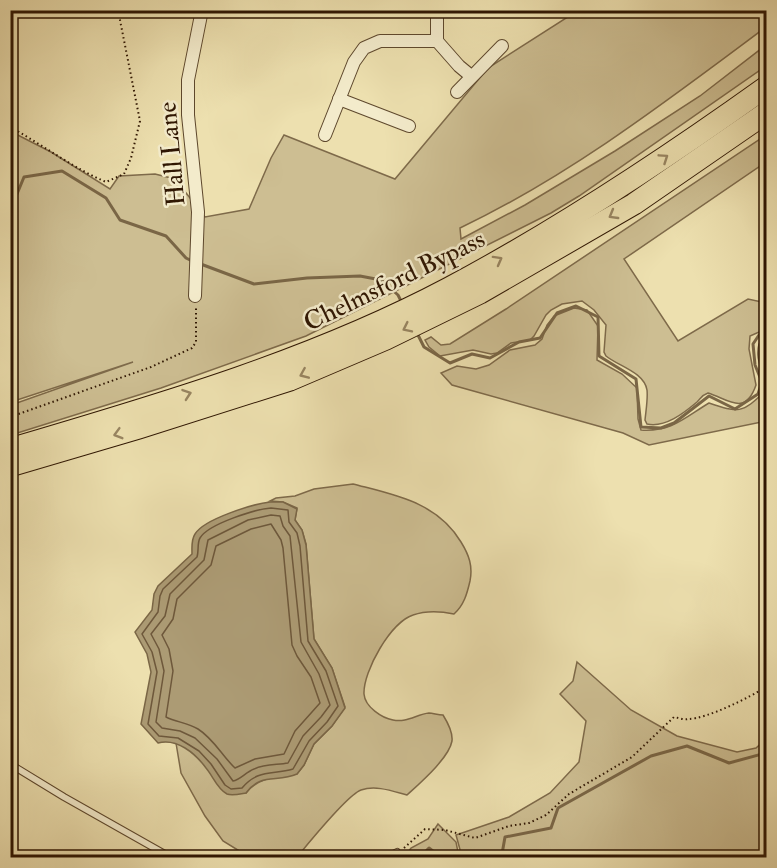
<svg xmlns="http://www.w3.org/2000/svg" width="777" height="868" viewBox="0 0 777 868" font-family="'IM FELL Double Pica',serif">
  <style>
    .green { fill: #cdbe92; stroke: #7e6a4a; stroke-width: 1.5 }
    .water { fill: #ac9b74; stroke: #7a6646; stroke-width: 1.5 }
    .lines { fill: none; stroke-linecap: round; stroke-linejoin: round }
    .shore { stroke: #6e583b; stroke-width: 1.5 }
    .stream { stroke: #7a6646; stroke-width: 3 }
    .lane-casing { stroke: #5e482d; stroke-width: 8 }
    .street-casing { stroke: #5e482d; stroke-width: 14 }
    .highway-casing { stroke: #2f1602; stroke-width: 23 }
    .path { stroke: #2f1602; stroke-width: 2; stroke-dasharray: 1.5 3; stroke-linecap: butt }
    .lane { stroke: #f3ebcb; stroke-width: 6 }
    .street { stroke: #f3ebcb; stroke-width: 12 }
    .highway { stroke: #ede0af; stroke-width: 21 }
    .oneway { stroke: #988561 }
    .labels { text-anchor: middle; stroke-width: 5; stroke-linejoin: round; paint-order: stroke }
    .street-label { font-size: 26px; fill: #2f1602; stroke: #f3ebcb }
  </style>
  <rect width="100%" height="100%" fill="#ede0af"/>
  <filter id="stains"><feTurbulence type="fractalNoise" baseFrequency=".00333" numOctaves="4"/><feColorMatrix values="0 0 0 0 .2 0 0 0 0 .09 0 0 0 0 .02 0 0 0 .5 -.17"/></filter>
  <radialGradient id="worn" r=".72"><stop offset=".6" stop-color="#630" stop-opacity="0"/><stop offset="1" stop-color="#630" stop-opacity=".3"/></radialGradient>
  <g class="green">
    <path d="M577,11H766V27C668,100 571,175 460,228L461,239L525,205L615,151L700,96L766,45V66L579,196L551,213L306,336L161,388L11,435V405L133,362L11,402L10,131L51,152L110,189L119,176L155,174L175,179L205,217L249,209L271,158L284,135L395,179L488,68Z"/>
    <path d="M766,135V162L624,259L678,341L748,299L766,303V333L759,332L750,336L749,349L756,385C745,417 728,399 708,393C702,395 701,398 697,402C684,413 665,428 647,424L645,420C646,410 648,399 647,390C644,372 618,366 606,356L604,352L606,325L594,310L582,301L562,304L551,310L546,315L534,336L530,340L511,343L497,353L491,354L473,350L440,356L429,347L425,340L431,337L441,345L450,344L506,309Z"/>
    <path d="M574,308L587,310L598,326L597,360L622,374L637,388L638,419L641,430C672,432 684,418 709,403C738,413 742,414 765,391C767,371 754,364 759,344L762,342L766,343V421L649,445L623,433L452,385L441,373L457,366L476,369L489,365L510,350L535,345L542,339L547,325L554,316Z"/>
    <path d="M353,484C395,495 437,502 461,542C469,555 473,566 470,581C467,594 464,605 454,614C440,611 427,610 413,615C391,622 363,671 364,694C365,707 382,718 393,720C407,723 417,714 429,713C433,713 438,715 443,715C448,723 453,732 452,741C449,758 420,783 407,795C392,791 376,785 361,790C347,795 308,844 297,857H258L241,852L223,841L205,816L181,773L176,743L187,748L246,793C258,777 277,777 297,774L304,765L314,744L332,726L345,707L332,668L314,639L306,544L302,530L295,520L297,508L283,502L270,501L276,498L295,496L314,489Z"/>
    <polygon points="577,662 631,710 677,736 737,752 756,748 766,739 766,850 750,858 462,857 456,835 509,817 550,793 579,762 586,721 560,694 573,681"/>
    <polygon points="438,824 456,842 459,857 404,857 411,848 428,839"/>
  </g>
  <path class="water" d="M270,502H283L297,509L295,520L302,530L306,545L314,639L332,668L345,708L332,726L314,744L304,765L297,774C277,783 261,772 246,793C240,794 232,796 227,794C217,789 213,776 206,768C195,753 177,738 158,743L141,724L151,672L147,654L135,632L152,610L154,594L158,586L192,554C192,547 191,540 195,534C204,519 253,504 270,502Z"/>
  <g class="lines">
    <g class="shore">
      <path d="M271,508L288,510L289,522L297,533L300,546L308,641L326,671L338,706L327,722L309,741L293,769C272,775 258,769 242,788L231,789L225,785L211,764L199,751L178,738L159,736L148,724L157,672L152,652L142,634L158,612L160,596L163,589L197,557C199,551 197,543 200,538C208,524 256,509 271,508Z"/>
      <path d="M271,515L280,516L283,526L290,536L301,642L319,674L330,705L321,717L303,736L288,763C277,765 265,764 254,769C246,772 240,780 233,781L217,759L195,738L180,731L162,728L156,722L164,671L159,649L151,634L165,616L170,594L204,560L208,540L248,520Z"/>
      <path d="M271,524L281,540L283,548L292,645L297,656L311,677L320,703L295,731L284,754L255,759L235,768C222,756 214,739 198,729C188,723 176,722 166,717L173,671L169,649L162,635L173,619L177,599L211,565L216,546L251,529Z"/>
    </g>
    <g class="stream">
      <polyline points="10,211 24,177 62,171 106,198 120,220 166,236 186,258 192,261"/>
      <polyline points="198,263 254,284 307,278 360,276 381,280 398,295 402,303"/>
      <polyline points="417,333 424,347 450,363 472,354 490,358 519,342 540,338 557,313 576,306 598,317 599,356 636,379 641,427 661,428 674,423 709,396 735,409 758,394 762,382 755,365 753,344 759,335 766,337"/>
      <polyline points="419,858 429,848 442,858"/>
      <polyline points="465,858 471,853 480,858"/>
      <polyline points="493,858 502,854 505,837 551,828 558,808 651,756 687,746 729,763 766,753"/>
    </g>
    <g class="lane-casing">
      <g id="lane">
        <polyline points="10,764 64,797 172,858"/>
        <polyline points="385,858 397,852"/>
      </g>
    </g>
    <g class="street-casing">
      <g id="street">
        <polyline points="437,41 459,66 471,76"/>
        <polyline points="457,92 502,46"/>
        <polyline points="339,99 409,126"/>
        <polyline points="325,135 354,62 364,48 380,41 437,41 437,10"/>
        <polyline points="195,296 198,212 188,115 188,80 202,10"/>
      </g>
    </g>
    <g class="highway-casing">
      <g id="highway">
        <path d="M10,449C159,405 311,361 449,288C560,229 664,160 766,87"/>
        <polyline points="10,466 139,428 290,380 386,339 480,293 634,204 766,113"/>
      </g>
    </g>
    <g class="path">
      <path d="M10,127C43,145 73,168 106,182L124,174L131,158L140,121L118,10"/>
      <polyline points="10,417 151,367 192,348 196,342 196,308"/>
      <path d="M404,848L425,829L445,830L475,838L509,826L529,823L546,815L569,794L632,757L674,717C679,718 684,720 688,719C707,719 750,697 766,687"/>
    </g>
    <use href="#lane" class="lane"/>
    <use href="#street" class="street"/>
    <use href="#highway" class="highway"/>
  </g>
  <defs><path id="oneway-chevron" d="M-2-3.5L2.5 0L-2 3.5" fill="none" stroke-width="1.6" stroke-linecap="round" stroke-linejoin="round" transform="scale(1.5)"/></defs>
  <g class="oneway">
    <use href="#oneway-chevron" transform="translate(664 158) rotate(-34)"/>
    <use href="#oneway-chevron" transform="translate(613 215) rotate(150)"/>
    <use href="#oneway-chevron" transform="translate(498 260) rotate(-29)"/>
    <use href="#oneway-chevron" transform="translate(407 328) rotate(154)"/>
    <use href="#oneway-chevron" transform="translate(304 374) rotate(157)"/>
    <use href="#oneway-chevron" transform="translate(187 394) rotate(-19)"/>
    <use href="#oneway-chevron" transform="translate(118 434) rotate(164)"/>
  </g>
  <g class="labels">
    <g class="street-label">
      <text transform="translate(171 154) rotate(-95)" y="9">Hall Lane</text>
      <text transform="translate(394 280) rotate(-26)" y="9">Chelmsford Bypass</text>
    </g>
  </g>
  <rect width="777" height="868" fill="none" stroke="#ede0af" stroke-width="36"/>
  <rect x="12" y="12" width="753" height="844" fill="none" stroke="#2f1602" stroke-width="3"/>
  <rect x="18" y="18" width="741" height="832" fill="none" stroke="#2f1602" stroke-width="1.5"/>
  <rect width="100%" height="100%" filter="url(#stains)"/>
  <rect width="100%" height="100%" fill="url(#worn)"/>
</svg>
